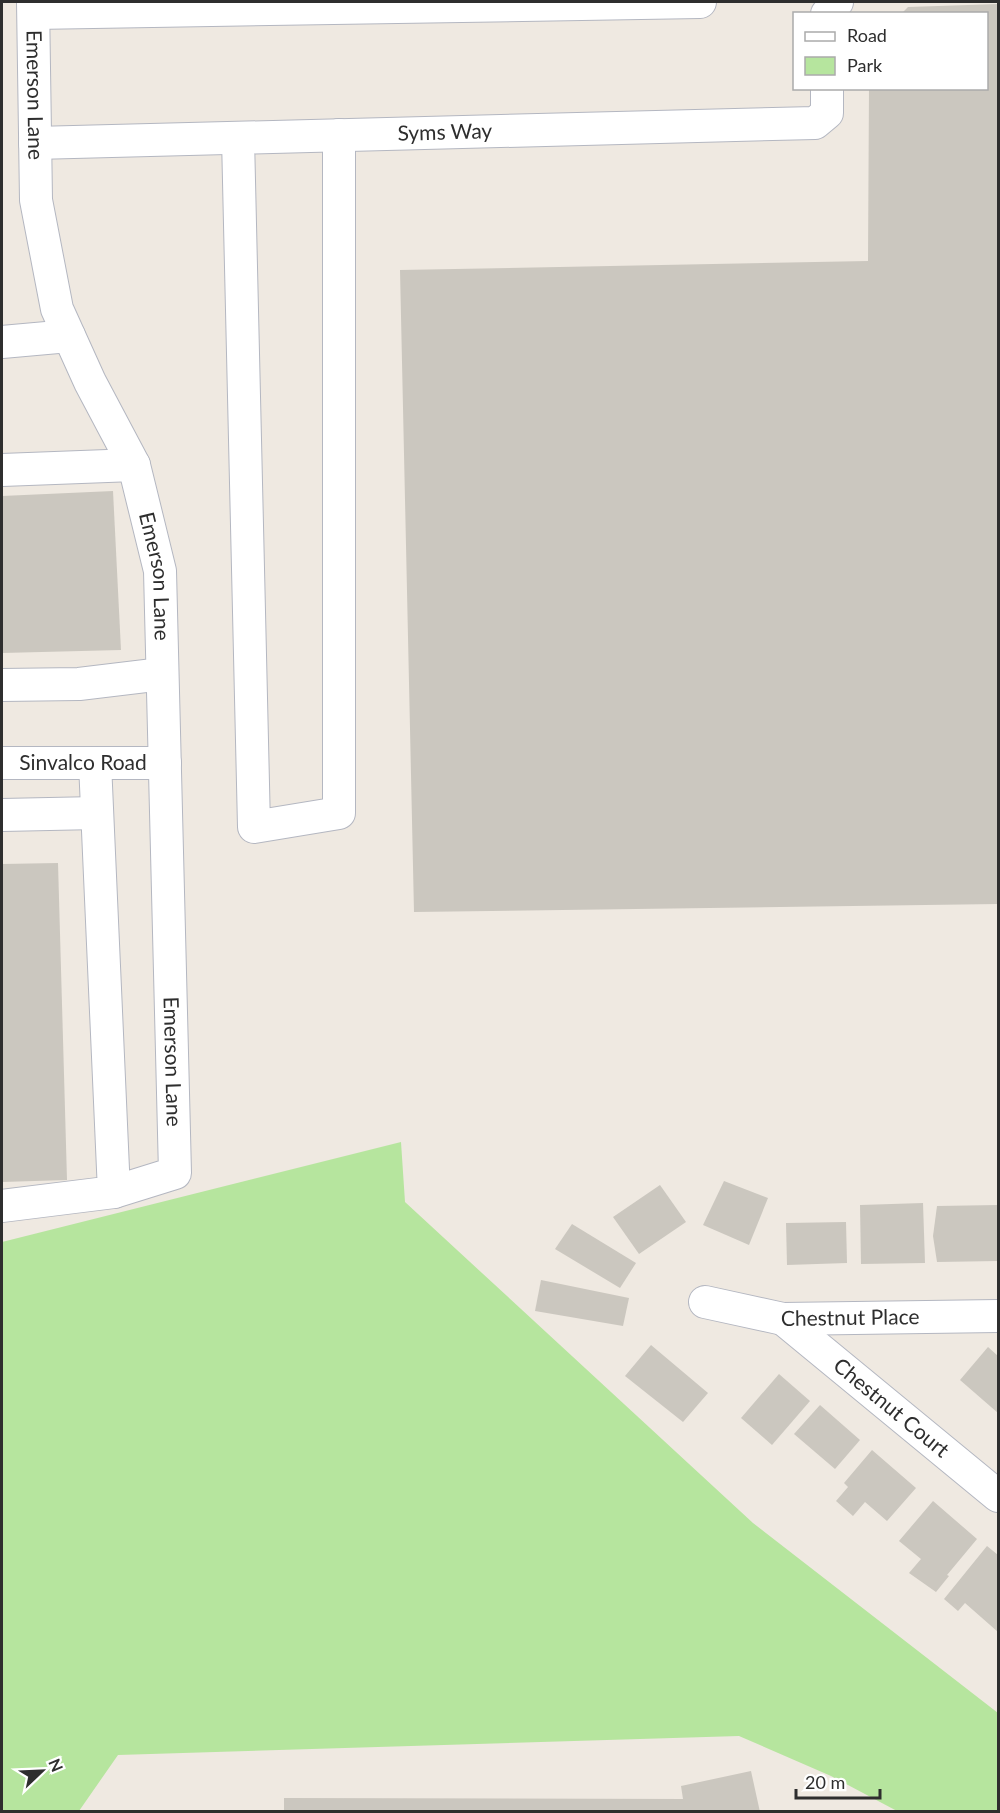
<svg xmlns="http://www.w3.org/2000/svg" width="1000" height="1813" viewBox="0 0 1000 1813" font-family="Lato,sans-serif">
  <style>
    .green { fill: #b6e59e }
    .building { fill: #cbc7bf }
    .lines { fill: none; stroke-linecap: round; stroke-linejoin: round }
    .minor-casing { stroke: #b4b7c1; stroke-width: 34 }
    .minor { stroke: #fff; stroke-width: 32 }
    .labels { text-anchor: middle; stroke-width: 4.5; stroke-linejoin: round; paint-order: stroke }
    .street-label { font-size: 21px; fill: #2e2e2e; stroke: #fff }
  </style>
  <rect width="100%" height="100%" fill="#efe9e1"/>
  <polygon class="green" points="401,1142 405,1202 753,1523 998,1713 998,1811 897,1811 831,1776 739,1736 118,1755 79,1811 2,1811 2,1242"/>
  <g class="building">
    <polygon points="998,4 998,904 414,912 400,270 868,261 869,88 986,88 986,14 901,14 908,7"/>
    <polygon points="113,491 121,650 2,653 2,496"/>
    <polygon points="58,863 67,1180 2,1182 2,864"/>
    <polygon points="724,1181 768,1198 749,1245 703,1225"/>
    <polygon points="660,1185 686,1222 639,1254 613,1217"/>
    <polygon points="923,1203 925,1263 861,1264 860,1205"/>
    <polygon points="998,1205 998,1261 937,1262 933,1236 937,1206"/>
    <polygon points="846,1222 847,1263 787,1265 786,1223"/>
    <polygon points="572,1224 636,1263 620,1288 555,1249"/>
    <polygon points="541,1280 629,1298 623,1326 535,1311"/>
    <polygon points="651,1345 708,1393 683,1422 625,1376"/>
    <polygon points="988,1347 998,1356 998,1413 960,1380"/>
    <polygon points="779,1374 810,1401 772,1445 741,1418"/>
    <polygon points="820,1405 860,1440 835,1469 794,1434"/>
    <polygon points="872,1450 916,1488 887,1521 865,1502 853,1516 836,1501 848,1487 844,1483"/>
    <polygon points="933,1501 977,1539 947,1575 949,1576 936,1592 909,1573 921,1559 899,1541"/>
    <polygon points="987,1546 998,1555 998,1632 965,1603 958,1611 944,1599"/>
    <polygon points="751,1771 760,1812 284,1812 284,1798 683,1799 681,1786"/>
  </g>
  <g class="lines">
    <g class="minor-casing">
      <g id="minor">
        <path id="s1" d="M33,2L36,200L57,309L90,382L134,465L160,571L175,1173L114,1192"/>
        <polyline points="34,13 700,2"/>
        <polyline points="827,14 837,2"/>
        <polyline points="238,138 254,827 339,813 339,135"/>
        <path id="s2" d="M35,143L815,123L827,113V88"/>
        <polyline points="2,342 69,336"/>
        <polyline points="2,470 134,465"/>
        <polyline points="2,685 79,684 162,674"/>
        <path id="s3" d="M2,763H165"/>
        <polyline points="2,815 97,813"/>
        <polyline points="2,1206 114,1192 95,763"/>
        <path id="s4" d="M705,1302L783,1319L998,1316"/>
        <path id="s5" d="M783,1319L998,1496"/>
      </g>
    </g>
    <use href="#minor" class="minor"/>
  </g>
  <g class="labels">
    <g class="street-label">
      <text dy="7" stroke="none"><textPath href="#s1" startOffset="93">Emerson Lane</textPath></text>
      <text dy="7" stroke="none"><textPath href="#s2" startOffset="410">Syms Way</textPath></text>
      <text dy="7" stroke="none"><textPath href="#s1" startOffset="597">Emerson Lane</textPath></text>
      <text dy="7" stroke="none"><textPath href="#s3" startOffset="81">Sinvalco Road</textPath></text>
      <text dy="7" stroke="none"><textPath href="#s1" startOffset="1083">Emerson Lane</textPath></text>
      <text dy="7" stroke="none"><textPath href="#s4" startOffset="147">Chestnut Place</textPath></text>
      <text dy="7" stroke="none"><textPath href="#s5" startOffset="140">Chestnut Court</textPath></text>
    </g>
  </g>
  <rect width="1000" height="1813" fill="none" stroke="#2e2e2e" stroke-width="6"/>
  <rect x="793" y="12" width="195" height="78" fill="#ffffff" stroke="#ababab" stroke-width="1.5"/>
  <rect x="805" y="32" width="30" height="9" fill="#ffffff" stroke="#ababab" stroke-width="1.5"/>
  <text x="847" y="42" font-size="18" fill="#2e2e2e">Road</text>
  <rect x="805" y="57" width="30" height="18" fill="#b6e59e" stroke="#ababab" stroke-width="1.5"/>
  <text x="847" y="72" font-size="18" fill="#2e2e2e">Park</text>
  <g transform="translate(42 1771) rotate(67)" stroke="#ffffff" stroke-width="4.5" paint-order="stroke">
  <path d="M0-4.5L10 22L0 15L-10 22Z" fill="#2e2e2e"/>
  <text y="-9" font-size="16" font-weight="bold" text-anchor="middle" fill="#2e2e2e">N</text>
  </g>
  <path d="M796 1789v9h84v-9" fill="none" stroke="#2e2e2e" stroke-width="3"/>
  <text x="805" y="1789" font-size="18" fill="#2e2e2e" stroke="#ffffff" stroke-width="4.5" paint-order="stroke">20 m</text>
</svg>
